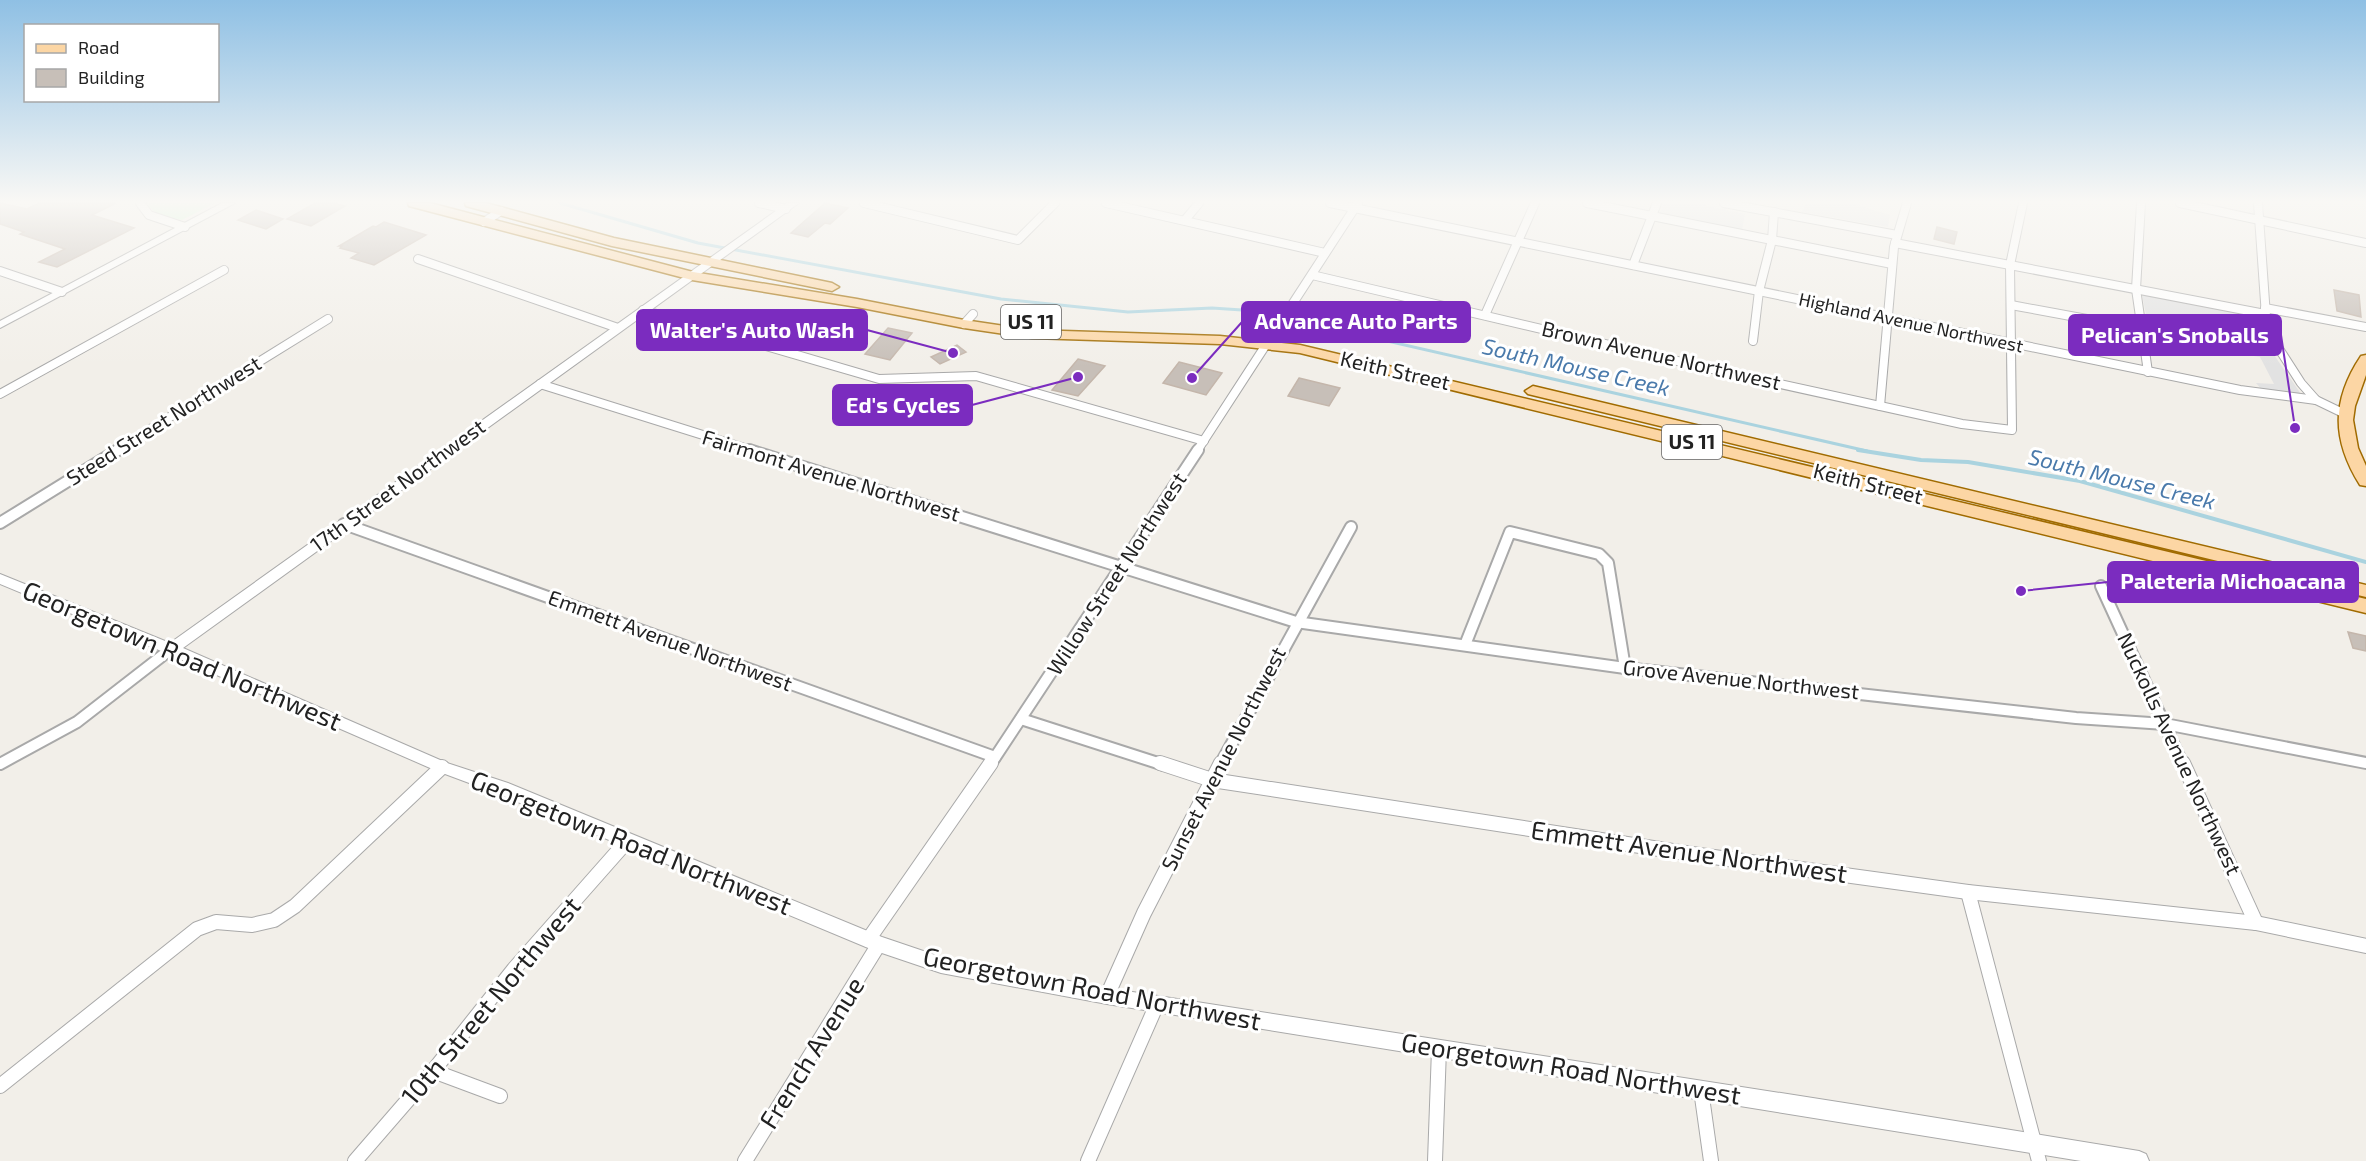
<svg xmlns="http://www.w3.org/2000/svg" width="2366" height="1161" viewBox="0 0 2366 1161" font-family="'Exo 2',sans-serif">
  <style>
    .park { fill: #c8facc }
    .parking { fill: #e2e2e2 }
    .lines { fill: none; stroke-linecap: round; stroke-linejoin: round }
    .stream-far1 { stroke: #aad3df; stroke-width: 3 }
    .stream { stroke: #aad3df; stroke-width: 4 }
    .building { fill: #c7bfb8; stroke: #c4b6ab; stroke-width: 1.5 }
    .minor-far2-casing { stroke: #a9a9a9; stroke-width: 10 }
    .minor-far1-casing { stroke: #a9a9a9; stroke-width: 14 }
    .minor-casing { stroke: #a9a9a9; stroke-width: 16 }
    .tertiary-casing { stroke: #a9a9a9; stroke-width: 2 }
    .primary-casing { stroke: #a06b00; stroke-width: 3 }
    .minor-far2 { stroke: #fff; stroke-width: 8 }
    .minor-far1 { stroke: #fff; stroke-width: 10 }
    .minor { stroke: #fff; stroke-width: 14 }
    .tertiary { fill: #fff; fill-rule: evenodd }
    .primary { fill: #fcd6a4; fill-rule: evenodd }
    .labels { text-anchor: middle; stroke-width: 6; stroke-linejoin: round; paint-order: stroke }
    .far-street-label { font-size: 18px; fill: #222; stroke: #fff }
    .shield { fill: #fff; stroke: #646464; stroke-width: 1.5 }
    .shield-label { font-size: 20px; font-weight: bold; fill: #222 }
    .street-label { font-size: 21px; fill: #222; stroke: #fff }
    .water-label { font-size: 22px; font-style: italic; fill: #4a7aab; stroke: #fff }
    .near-street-label { font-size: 26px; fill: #222; stroke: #fff }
    .leader { fill: none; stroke: #7b2cbf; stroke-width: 2 }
    .callout-dot { fill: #7b2cbf; stroke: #fff; stroke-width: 2 }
    .callout { fill: #7b2cbf; stroke: #7b2cbf; stroke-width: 2 }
    .callout-label { font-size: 22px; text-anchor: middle; font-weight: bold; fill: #fff }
  </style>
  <rect width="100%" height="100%" fill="#f2efe9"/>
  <path class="park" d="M147,203H215L182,220C169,218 153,215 147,203Z"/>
  <g class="parking">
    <polygon points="1663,203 1705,203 1706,206 1745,214 1742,230 1660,214"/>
    <polygon points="1806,203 1851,203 1890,215 1888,227 1802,212"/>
    <polygon points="2142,295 2255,315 2263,339 2301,394 2262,390 2256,383 2274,384 2260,357 2235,353 2232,339 2220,337 2221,342 2149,329"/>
  </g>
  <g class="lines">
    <polyline class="stream-far1" points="560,203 698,243 1001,299 1128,312 1212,308 1242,310 1313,324 1867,451"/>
    <polyline class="stream" points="1858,450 1921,460 1968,462 2080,481 2366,562"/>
  </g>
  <g class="building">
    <polygon points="0,203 27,209 39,203 116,203 92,215 134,228 57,267 39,262 65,249 20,234 24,232 0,224"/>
    <polygon points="315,203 334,203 345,206 311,226 287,219"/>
    <polygon points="825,203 848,208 830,224 825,223 808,237 791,233"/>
    <polygon points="256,210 283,219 266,229 238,220"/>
    <polygon points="384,222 426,235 374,265 351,258 359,253 340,248 342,246 339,246 373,226 376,227"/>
    <polygon points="1937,227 1957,232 1954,244 1934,239"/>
    <polygon points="2334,290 2359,295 2361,317 2337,311"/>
    <polygon points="888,328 912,333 890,360 865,354"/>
    <polygon points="957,345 966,352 940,364 931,357"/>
    <polygon points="1078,359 1105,366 1078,396 1052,390"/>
    <polygon points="1179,362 1222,373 1206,395 1163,383"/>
    <polygon points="1299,378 1340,388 1329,406 1288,396"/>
    <polygon points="2348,632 2366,636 2366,651 2353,648"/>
  </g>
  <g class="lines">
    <g class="minor-far2-casing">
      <g id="minor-far2">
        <polyline points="140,203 149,215 185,227"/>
        <polyline points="759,203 786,209"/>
        <polyline points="864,203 1018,240 1055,203"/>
        <polyline points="1106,203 1325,253"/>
        <polyline points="1330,203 2240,390 2316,400"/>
        <polyline points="1587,203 1892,264"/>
        <polyline points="1724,203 1897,235"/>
        <polyline points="2141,203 2136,289 2148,372"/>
        <polyline points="2180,203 2366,243"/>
        <polyline points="2258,203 2267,330 2301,383 2316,400 2345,414"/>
        <polyline points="1185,220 1199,203"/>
        <polyline points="484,222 501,211"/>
        <polyline points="1895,243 2265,314"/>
        <polyline points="418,259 618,328"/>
        <polyline points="1633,265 1657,203"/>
        <polyline points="0,271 62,292"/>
        <polyline points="1312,275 1703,367 1962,424 2012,430 2010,265 2023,203"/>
        <polyline points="2011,305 2141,329"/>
        <polyline points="2265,308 2366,327"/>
        <polyline points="643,310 879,379 976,376 1204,441"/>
        <polyline points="1485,315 1535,203"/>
        <polyline points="964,324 973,314"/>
        <polyline points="1753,341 1759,291 1772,240 1774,212"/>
        <polyline points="540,384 754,451"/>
        <polyline points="0,394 224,270"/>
        <polyline points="1880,406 1894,247 1907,203"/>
        <polyline points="115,451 328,319"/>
        <polyline points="1197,451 1358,203"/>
      </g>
    </g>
    <g class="minor-far1-casing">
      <g id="minor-far1">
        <polyline points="749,450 1296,622 1625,668 2076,718 2165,724 2366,763"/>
        <polyline points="0,523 118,450"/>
        <polyline points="344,524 995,757"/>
        <polyline points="2101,586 2183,765"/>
        <polyline points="1465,645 1510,532 1599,554 1608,563 1625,668"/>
        <polyline points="1021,719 1164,765"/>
        <polyline points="0,764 77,722 171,649"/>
        <polyline points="990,765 1198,450"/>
        <polyline points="1220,765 1351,527"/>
      </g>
    </g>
    <g class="minor-casing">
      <g id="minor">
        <polyline points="1160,763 1212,780 1692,854 1968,892 2256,923 2366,946"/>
        <polyline points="2183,763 2256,923"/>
        <polyline points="1968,892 2039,1161"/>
        <polyline points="868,940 991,763"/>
        <polyline points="1107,996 1144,913 1221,763"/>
        <polyline points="433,1071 500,1096"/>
        <polyline points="0,1086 197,929 216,922 252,925 274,920 295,906 442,767"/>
        <polyline points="1701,1090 1711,1161"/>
        <polyline points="355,1161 433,1071 514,969 627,841"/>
        <polyline points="745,1161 879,944"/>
        <polyline points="1088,1161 1157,1004"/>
        <polyline points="1435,1161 1439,1049"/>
      </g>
    </g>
    <g class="tertiary-casing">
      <g id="tertiary">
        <polygon points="222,203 235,203 0,328 0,321"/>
        <polygon points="787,203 799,203 183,648 447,763 508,783 882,937 941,957 1107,988 1851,1104 2139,1151 2146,1154 2149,1161 2081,1161 1107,1004 941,973 873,950 496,793 437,771 166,653 0,584 0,574 170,643"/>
      </g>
    </g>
    <g class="primary-casing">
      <g id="primary">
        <polygon points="408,203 430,203 693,272 857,299 964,320 1032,330 1220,336 1300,345 2366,599 2366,613 1300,353 1220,344 1032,338 964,328 857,307 692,280 409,206"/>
        <polygon points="465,203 486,203 614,238 832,283 839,287 832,291 612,246 466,206"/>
        <path d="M2366,355V375L2355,406L2353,420L2358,448L2366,466V486L2360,485C2332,440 2331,401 2361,356Z"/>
        <polygon points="1533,386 2366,585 2366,597 1528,394 1525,391"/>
      </g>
    </g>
    <use href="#minor-far2" class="minor-far2"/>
    <use href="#minor-far1" class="minor-far1"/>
    <use href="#minor" class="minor"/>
    <use href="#tertiary" class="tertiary"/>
    <use href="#primary" class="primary"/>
  </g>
  <linearGradient id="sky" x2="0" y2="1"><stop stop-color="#8fc0e4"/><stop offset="0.55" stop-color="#f9f8f5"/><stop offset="1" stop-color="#f9f8f5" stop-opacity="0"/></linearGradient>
  <rect width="2366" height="366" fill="url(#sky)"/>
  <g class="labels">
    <g class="far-street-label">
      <text transform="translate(1911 323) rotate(12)" y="6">Highland Avenue Northwest</text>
    </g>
    <g class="shield">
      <rect x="1001" y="305" width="60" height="34" rx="4.5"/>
      <rect x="1662" y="425" width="60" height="34" rx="4.5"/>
    </g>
    <g class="shield-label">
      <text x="1031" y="329">US 11</text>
      <text x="1692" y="449">US 11</text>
    </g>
    <g class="street-label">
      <text transform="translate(1661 356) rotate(13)" y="7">Brown Avenue Northwest</text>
      <text transform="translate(1395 371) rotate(13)" y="7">Keith Street</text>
      <text transform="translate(164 421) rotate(-32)" y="7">Steed Street Northwest</text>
      <text transform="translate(831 476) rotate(17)" y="7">Fairmont Avenue Northwest</text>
      <text transform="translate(1868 484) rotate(14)" y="7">Keith Street</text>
      <text transform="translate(398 486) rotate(-36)" y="7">17th Street Northwest</text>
      <text transform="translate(1117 574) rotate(-57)" y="7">Willow Street Northwest</text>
      <text transform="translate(670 641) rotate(20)" y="7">Emmett Avenue Northwest</text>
      <text transform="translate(1741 680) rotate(6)" y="7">Grove Avenue Northwest</text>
      <text transform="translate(2179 754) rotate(65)" y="7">Nuckolls Avenue Northwest</text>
      <text transform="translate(1224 759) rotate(-63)" y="7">Sunset Avenue Northwest</text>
    </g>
    <g class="water-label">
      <text transform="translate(1576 367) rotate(13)" y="8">South Mouse Creek</text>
      <text transform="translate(2122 479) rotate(14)" y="8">South Mouse Creek</text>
    </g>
    <g class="near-street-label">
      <text transform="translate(182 656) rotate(23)" y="9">Georgetown Road Northwest</text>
      <text transform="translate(631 843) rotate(22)" y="9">Georgetown Road Northwest</text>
      <text transform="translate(1689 852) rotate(8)" y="9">Emmett Avenue Northwest</text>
      <text transform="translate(1092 989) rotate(11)" y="9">Georgetown Road Northwest</text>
      <text transform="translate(491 1001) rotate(-50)" y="9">10th Street Northwest</text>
      <text transform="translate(812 1053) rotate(-58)" y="9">French Avenue</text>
      <text transform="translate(1571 1069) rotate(9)" y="9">Georgetown Road Northwest</text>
    </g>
  </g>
  <path class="leader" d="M1192 378L1242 322M953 353L867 330M2295 428L2281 335M1078 377L972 405M2021 591L2108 582"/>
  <g class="callout-dot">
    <circle cx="1192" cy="378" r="6"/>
    <circle cx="953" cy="353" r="6"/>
    <circle cx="2295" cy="428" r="6"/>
    <circle cx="1078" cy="377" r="6"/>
    <circle cx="2021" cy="591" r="6"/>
  </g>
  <g class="callout">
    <rect x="1242" y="302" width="228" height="40" rx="6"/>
    <rect x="637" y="310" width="230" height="40" rx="6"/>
    <rect x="2069" y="315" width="212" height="40" rx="6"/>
    <rect x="833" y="385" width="139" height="40" rx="6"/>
    <rect x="2108" y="562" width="250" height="40" rx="6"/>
  </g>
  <g class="callout-label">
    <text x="1356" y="329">Advance Auto Parts</text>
    <text x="752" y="338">Walter's Auto Wash</text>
    <text x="2175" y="343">Pelican's Snoballs</text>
    <text x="903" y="413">Ed's Cycles</text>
    <text x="2233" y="589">Paleteria Michoacana</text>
  </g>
  <rect x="24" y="24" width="195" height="78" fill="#ffffff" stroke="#a7a7a7" stroke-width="1.5"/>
  <rect x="36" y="44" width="30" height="9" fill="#fcd6a4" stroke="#a7a7a7" stroke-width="1.5"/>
  <text x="78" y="54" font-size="18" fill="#222222">Road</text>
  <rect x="36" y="69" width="30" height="18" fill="#c7bfb8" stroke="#a7a7a7" stroke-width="1.5"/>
  <text x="78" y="84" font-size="18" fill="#222222">Building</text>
</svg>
